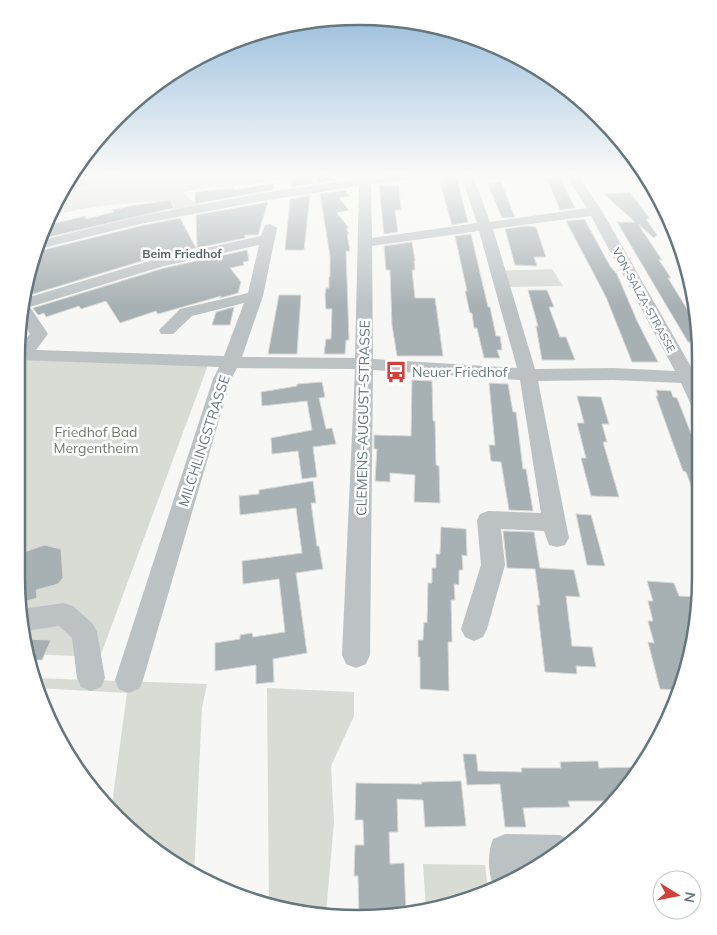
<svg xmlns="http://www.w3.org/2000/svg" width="717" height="935" viewBox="0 0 717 935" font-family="Mulish,sans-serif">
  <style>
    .green { fill: #d8dcd4 }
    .building { fill: #a7b0b3; stroke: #d9d8d7 }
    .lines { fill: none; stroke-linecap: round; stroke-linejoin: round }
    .minor { fill: #bcc2c4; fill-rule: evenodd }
    .labels { text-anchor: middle; stroke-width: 5; stroke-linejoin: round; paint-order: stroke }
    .far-street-label { font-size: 11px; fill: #65777d; stroke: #fff }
    .far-neighbourhood-label { font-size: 12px; font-weight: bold; fill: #566468; stroke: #fff }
    .poi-label { font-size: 14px; fill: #65777d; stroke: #fff; text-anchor: start }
    .street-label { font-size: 14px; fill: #65777d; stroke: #fff }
    .park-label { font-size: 14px; fill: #6f7a67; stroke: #fff }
    .rim { fill: none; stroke: #65777d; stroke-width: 2.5 }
  </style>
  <rect width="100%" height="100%" fill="#f7f7f5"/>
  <g class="green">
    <path d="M90,175H305L246,185L214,187L184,192L191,200L207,207L173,214L167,202C129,201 85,207 48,216L69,178Z"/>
    <polygon points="552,269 563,286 501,287 497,271"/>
    <polygon points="17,358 208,365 100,657 27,654 16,576"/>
    <polygon points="33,678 207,684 202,708 194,876 188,873 117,819 111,811 127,693 37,688"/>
    <polygon points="267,688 354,692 354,716 331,766 334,822 326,913 269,907"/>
    <polygon points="423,864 485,865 488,891 468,901 426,909"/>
  </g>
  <g class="building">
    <polygon points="316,175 332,175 336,180 318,183"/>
    <polygon points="444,175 456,175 468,222 452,225 439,179 444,179"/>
    <polygon points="312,176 312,184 291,187 292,180"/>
    <polygon points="546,177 560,177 575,208 560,210"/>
    <polygon points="487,182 501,182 515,217 502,218"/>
    <polygon points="274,183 272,190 195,204 195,192 233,188 234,190"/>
    <polygon points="379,185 399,185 401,210 395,210 398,232 384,234"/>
    <polygon points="344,190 350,196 339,198 349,210 337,213 349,228 346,228 349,234 347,234 350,251 346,251 349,340 346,340 345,354 324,354 326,339 331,339 332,309 326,309 325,295 326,288 329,288 329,277 330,277 330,256 320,194"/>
    <polygon points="630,192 650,219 646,219 657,235 654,238 638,224 662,260 659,260 671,278 668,278 698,327 698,342 688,342 617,222 635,222 604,194"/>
    <polygon points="310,195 304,250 285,250 290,199"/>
    <polygon points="170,200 174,208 40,239 44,226 85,216 86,219 114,212 112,210 130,206"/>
    <polygon points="268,202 258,235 245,235 245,238 197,248 196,215"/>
    <polygon points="180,218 196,248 155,257 23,297 28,270 35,252 140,226"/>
    <polygon points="583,219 585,220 610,266 617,274 637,321 658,362 632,362 606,297 566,221"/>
    <polygon points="526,226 536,227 546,257 534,257 537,266 515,265 505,229"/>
    <polygon points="471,234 488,307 490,307 496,336 500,336 502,350 497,350 500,358 484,358 477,328 474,328 472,313 470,313 465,291 467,291 455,236"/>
    <polygon points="412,242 415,261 414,261 415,270 412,270 415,298 435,298 443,356 397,356 392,325 390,270 386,270 384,246"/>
    <polygon points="247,250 249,261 243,262 244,265 230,268 241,282 238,293 220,298 221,296 158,314 156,311 120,323 106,301 81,309 79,306 46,317 44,313 38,315 33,308 164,268"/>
    <polygon points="528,290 547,290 554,307 549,307 560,337 566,337 575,360 542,360 536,326 538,326"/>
    <polygon points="279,295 301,295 297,354 268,354"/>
    <polygon points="234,307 230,325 212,325 216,312"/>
    <polygon points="412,380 432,381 433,421 435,421 436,465 439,466 440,503 414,502 415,475 390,473 390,482 375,481 377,449 374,449 374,435 411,436"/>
    <polygon points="322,382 325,397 319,398 326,429 332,428 336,444 313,447 317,477 302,479 298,451 272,454 271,438 312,430 307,401 262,406 261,392 297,386 297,384"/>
    <polygon points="489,383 508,384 513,412 516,412 523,469 526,469 533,511 509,510 501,462 491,461 489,445 495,445"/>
    <polygon points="656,390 671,391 673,397 677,398 694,441 698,454 698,499 696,499 686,472 683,471 675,449 656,396 658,396"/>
    <polygon points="577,396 601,397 609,424 602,424 607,442 603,442 619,497 591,496 581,458 586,458 577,423 584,423"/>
    <polygon points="313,481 316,503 311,503 317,546 319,546 323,569 296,573 307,653 273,659 274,682 256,684 256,665 215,671 215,643 240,639 240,635 252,633 253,637 285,632 279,579 243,584 242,561 302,553 296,508 240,515 239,496 259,494 259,490"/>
    <polygon points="576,514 591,515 605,566 587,565"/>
    <polygon points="441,527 466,529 467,556 462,555 463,570 459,570 459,585 454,584 455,600 451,600 452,642 448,642 449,691 420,689 420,657 418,657 418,640 423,640 424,622 427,623 428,583 432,583 432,568 436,568 436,554 440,554"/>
    <polygon points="503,531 534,532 540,568 574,570 580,597 566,596 572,646 592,647 596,667 576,666 577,674 545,672 537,605 540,605 535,569 507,568"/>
    <polygon points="44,545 61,549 63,578 58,584 36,590 37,598 20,603 16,576 16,555"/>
    <polygon points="647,581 674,583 679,596 698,597 698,621 679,690 660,689 648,642 654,643 648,621 653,621 648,601 653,601"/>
    <polygon points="24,639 51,640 42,660 27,660"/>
    <polygon points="463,754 476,754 478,771 522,772 521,768 561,768 560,762 598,761 599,768 643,767 615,801 568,801 570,807 523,808 526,827 505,827 500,784 467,785"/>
    <polygon points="461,781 466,826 425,827 423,800 397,799 398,832 389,832 390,864 404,863 406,913 381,918 359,916 358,876 354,876 355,845 364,845 363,820 355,820 356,783 422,784 421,782"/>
  </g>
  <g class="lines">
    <g class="minor">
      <polygon points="102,175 126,175 120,179 63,189 67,182"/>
      <path d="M384,175H413L407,179L371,184L372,238L477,223L461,175H473L490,222L587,208L566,175H578L602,211L694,372H698V407L691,405L681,383L613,380L538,381L569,538L565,545L557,547L549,545L544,531L501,529L505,565L487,629L483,637L474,641L465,637L461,629L481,565L477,520L480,514L488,511L541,513L520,380L373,370L370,655L366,664L356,668L346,664L342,655L355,369L237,368L231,379L143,680L139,689L129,693L119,689L115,680L213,379L219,367L17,360V350L30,334L20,317L23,299L156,259L261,236L265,225L270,224L277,228L263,296L242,357L355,358L359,186L262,201L140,224L35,250L39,241L140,216L262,193ZM591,216L675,371L613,368L535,369L493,229ZM479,231L517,368L373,359L372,246ZM259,245L248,293L180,309L159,330L161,334H173L192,316L244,303L224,356L36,350L48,334L30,307L164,266Z"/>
      <polygon points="64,603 73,606 93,624 97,632 105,678 101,687 91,691 81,687 77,678 72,638 59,626 24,631 21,609"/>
      <path d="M505,834L560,835L572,842C557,854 544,868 524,868V873L494,888C488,873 487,854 493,839Z"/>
    </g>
  </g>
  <linearGradient id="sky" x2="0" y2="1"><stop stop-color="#93bada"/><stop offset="0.57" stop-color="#fbfbfa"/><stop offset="1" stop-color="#fbfbfa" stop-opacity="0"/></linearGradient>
  <rect width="717" height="306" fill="url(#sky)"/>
  <defs>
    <g id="bus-bare" transform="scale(1.725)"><path d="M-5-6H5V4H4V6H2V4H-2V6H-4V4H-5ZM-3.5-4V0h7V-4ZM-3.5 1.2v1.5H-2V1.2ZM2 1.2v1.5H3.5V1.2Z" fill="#d2403a" stroke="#fff" stroke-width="2.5" paint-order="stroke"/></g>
  </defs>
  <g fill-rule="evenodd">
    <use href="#bus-bare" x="396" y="372"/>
  </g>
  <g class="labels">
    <g class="far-street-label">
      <text transform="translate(644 300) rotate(61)" y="4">VON-SALZA-STRASSE</text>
    </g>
    <g class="far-neighbourhood-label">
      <text x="182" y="258">Beim Friedhof</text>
    </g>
    <g class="poi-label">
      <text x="412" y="377">Neuer Friedhof</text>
    </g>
    <g class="street-label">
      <text transform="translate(363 418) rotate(-89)" y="5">CLEMENS-AUGUST-STRASSE</text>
      <text transform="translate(204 441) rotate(-72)" y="5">MILCHLINGSTRASSE</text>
    </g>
    <g class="park-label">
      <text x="96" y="437">Friedhof Bad<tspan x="96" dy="16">Mergentheim</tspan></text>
    </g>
  </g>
  <path d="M0 0H717V935H0ZM358 25H359A333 333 0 0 1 692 358V577A333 333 0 0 1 359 910H358A333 333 0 0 1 25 577V358A333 333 0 0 1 358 25Z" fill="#fff" fill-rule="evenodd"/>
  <path class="rim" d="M358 25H359A333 333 0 0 1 692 358V577A333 333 0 0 1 359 910H358A333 333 0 0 1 25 577V358A333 333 0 0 1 358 25Z"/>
  <g transform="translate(677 895) rotate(100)"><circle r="24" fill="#ffffff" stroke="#c1c9cb"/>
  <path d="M0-4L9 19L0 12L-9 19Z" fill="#d2403a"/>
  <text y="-8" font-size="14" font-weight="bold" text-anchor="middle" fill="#65777d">N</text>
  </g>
</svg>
